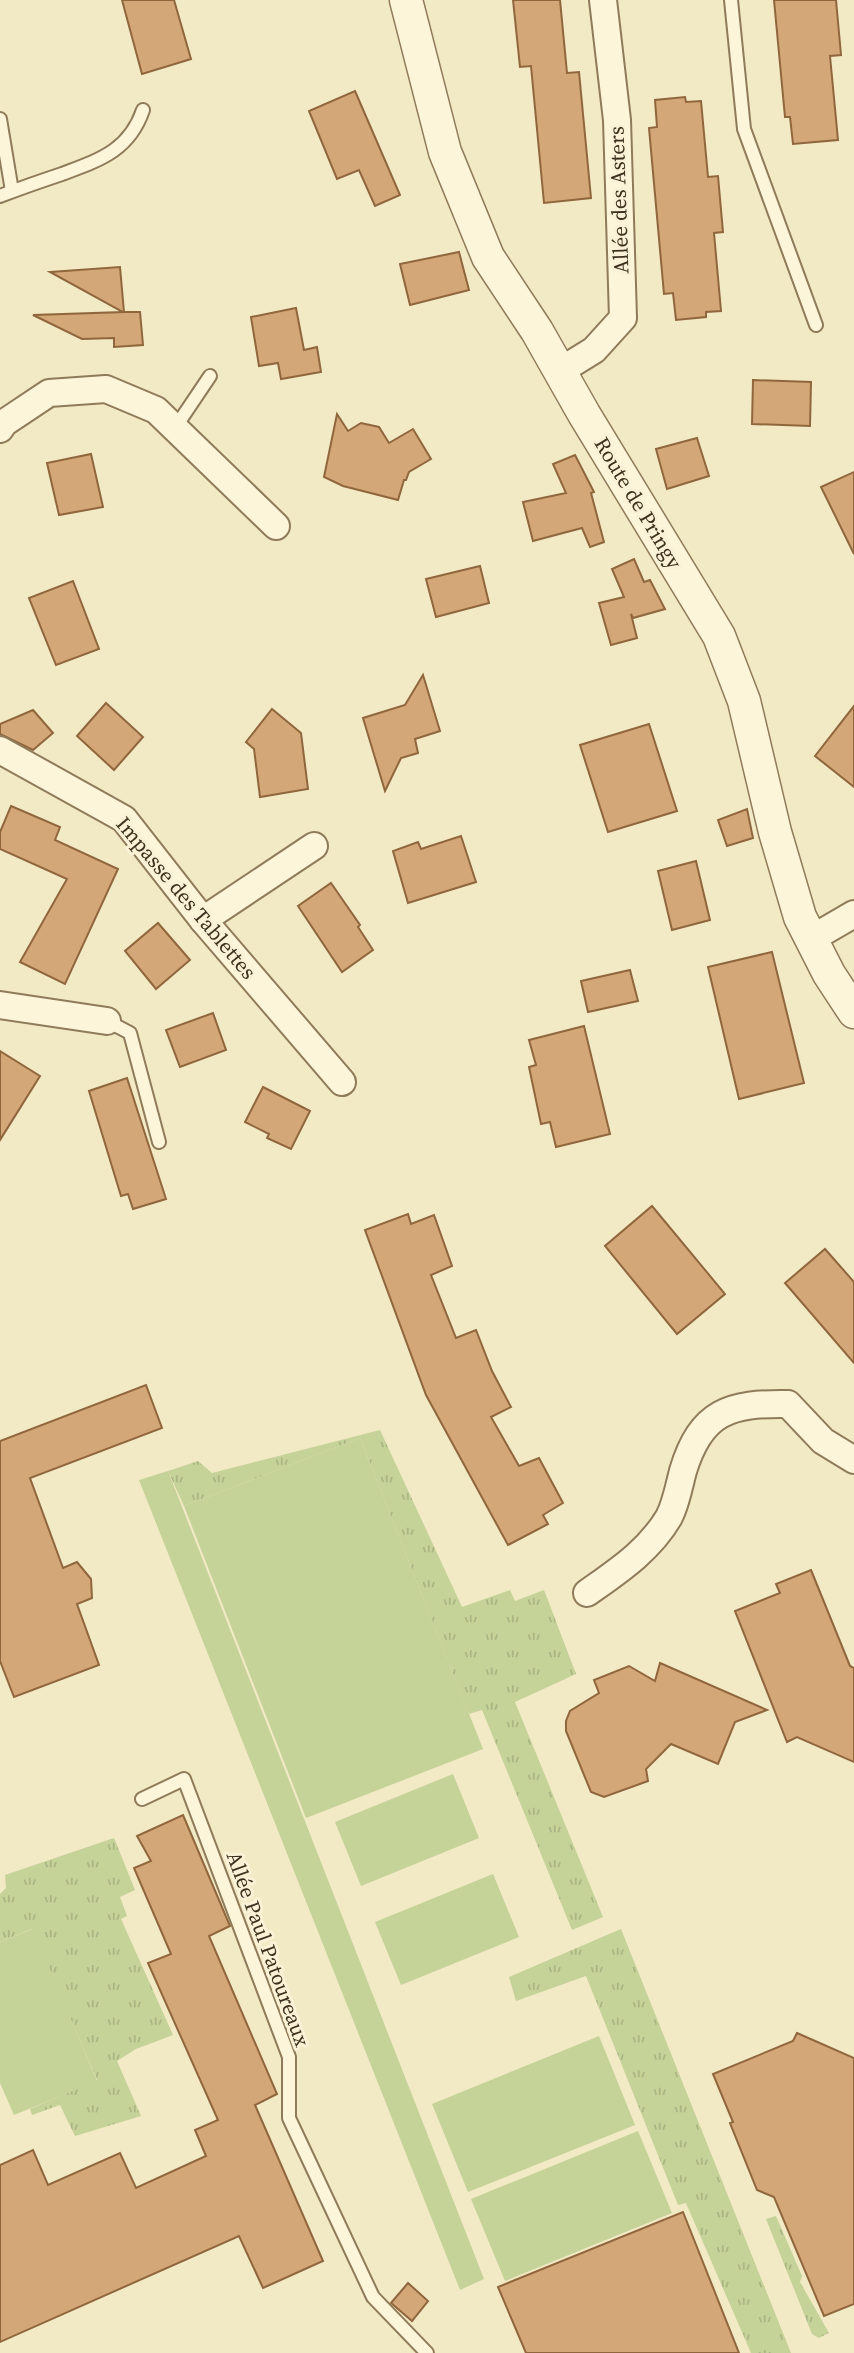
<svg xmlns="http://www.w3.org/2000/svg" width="854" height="2353" viewBox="0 0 854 2353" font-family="'Source Serif 4',serif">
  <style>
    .grass { fill: url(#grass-tufts) }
    .park { fill: #c5d298 }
    .building { fill: #d3a778; stroke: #90663d; stroke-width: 2 }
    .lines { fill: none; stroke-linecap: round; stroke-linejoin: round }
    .service-casing { stroke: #8f7b59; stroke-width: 16 }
    .minor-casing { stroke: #8f7b59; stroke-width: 30 }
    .tertiary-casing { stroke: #8f7b59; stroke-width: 35 }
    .service { stroke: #fcf5da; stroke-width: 12 }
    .minor { stroke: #fcf5da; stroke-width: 26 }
    .tertiary { stroke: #fcf5da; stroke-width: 32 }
    .labels { text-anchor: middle; stroke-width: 6; stroke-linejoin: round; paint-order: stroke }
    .street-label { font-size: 21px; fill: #3e311e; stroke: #f9f2d6 }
  </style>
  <defs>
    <pattern id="grass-tufts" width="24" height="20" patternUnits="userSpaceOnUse" patternTransform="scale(1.75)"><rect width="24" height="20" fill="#c5d298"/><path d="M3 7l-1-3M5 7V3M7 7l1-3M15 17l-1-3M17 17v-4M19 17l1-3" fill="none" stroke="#aab583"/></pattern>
  </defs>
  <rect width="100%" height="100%" fill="#f2e9c5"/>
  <g class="grass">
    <polygon points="380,1430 462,1607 510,1590 515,1601 544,1590 576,1674 515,1702 603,1917 572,1930 482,1710 469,1714 360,1438 184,1506 168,1471 198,1461 212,1473"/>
    <polygon points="114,1838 135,1890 120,1897 127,1916 121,1919 173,2035 136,2049 117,2061 141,2116 75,2136 60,2105 32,2115 30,2109 97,2080 32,1929 0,1942 0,1894 6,1888 5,1875"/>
    <polygon points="621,1929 791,2353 751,2353 686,2203 678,2205 586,1976 516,2001 509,1977"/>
    <polygon points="776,2216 802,2276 800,2282 829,2333 819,2338 812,2334 766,2219"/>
  </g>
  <g class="park">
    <polygon points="360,1438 483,1749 306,1818 184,1506"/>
    <polygon points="168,1471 484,2279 460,2290 139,1480"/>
    <polygon points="453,1774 479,1838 361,1886 335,1822"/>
    <polygon points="493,1874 519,1937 401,1985 375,1922"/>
    <polygon points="33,1929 97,2081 14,2115 0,2083 0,1942"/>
    <polygon points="599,2036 635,2125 468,2192 432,2104"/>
    <polygon points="638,2131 672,2213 505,2281 471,2199"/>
  </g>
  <g class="building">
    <polygon points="122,0 174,0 191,59 142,74"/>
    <polygon points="513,0 560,0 567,73 579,72 591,198 544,203 531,66 520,67"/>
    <polygon points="774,0 836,0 841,55 830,56 838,140 793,144 790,117 785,117"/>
    <polygon points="355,91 400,195 375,206 359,170 337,179 309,111"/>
    <polygon points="685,97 686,102 701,101 708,177 718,176 723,232 714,233 721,311 706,312 706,317 676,320 673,293 664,294 649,128 657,127 655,100"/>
    <polygon points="459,252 469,290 410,305 400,264"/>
    <polygon points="120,267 124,312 140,312 143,345 114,347 114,338 82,339 33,315 123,312 50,272"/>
    <polygon points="296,308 304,350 317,347 321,372 281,379 278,363 259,366 251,317"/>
    <polygon points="753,380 811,382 810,426 752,424"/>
    <polygon points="337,414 348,431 361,423 379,427 389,443 413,429 431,459 409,472 406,480 404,480 398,500 343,486 324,477"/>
    <polygon points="697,438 709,476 667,489 656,449"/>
    <polygon points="91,454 103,507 59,515 47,463"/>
    <polygon points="575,455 594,492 591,493 604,542 590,547 582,528 533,541 523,502 566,493 553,464"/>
    <polygon points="854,472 854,554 821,487"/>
    <polygon points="634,559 644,582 650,580 665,609 633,618 631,614 637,638 611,645 599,603 624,597 612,569"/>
    <polygon points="480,566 489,603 436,617 426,579"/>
    <polygon points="73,581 99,649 56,665 29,598"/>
    <polygon points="423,675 440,731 415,739 418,753 401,758 385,791 363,718 405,705"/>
    <polygon points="106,703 143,737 114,770 77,736"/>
    <polygon points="854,706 854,787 815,756"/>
    <polygon points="272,709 301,733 308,789 260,797 254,749 246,742"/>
    <polygon points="33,710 53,733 33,750 0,734 0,724"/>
    <polygon points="649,724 677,811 608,832 580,745"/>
    <polygon points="11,806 60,827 55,840 118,869 65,984 20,962 67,879 0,849 0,832"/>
    <polygon points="747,809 753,838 727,846 718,820"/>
    <polygon points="461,836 476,882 408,903 393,851 418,842 421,849"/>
    <polygon points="696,861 710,920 672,930 658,871"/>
    <polygon points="331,883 360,925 358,927 373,950 342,972 298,906"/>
    <polygon points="158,923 190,960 156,989 125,951"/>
    <polygon points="772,952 804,1083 739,1099 708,967"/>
    <polygon points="630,970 638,1001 588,1012 581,981"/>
    <polygon points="213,1013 226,1050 180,1067 166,1030"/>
    <polygon points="584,1026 610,1134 556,1147 550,1122 541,1124 529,1067 536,1065 529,1040"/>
    <polygon points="0,1051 40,1076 0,1140"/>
    <polygon points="127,1078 166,1199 133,1209 128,1194 121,1196 89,1091"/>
    <polygon points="263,1087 310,1111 291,1149 267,1138 269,1134 245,1122"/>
    <polygon points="652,1206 725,1294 677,1334 605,1246"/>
    <polygon points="408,1214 411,1224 434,1215 452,1266 431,1275 456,1338 476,1330 492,1371 511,1407 491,1417 519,1466 539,1458 563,1503 543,1515 548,1524 508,1545 426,1395 365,1230"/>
    <polygon points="825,1249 854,1282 854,1363 785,1283"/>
    <polygon points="146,1385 162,1428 30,1478 63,1568 77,1562 91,1579 92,1598 77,1604 99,1665 14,1697 0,1661 0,1441"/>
    <polygon points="811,1570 850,1666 854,1668 854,1762 797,1737 787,1742 735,1611 780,1593 776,1584"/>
    <polygon points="660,1663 767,1710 735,1722 718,1764 671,1744 646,1769 648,1781 604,1797 591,1792 566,1731 566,1721 570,1711 599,1693 594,1680 629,1666 655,1681"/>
    <polygon points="183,1815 230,1926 209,1936 277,2094 255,2105 323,2261 263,2288 239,2236 0,2342 0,2165 33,2150 48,2185 120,2153 136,2188 206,2156 195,2130 218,2120 148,1963 171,1954 134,1868 151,1861 137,1836"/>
    <polygon points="797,2033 854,2058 854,2304 824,2316 774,2197 757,2190 730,2123 733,2122 713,2074 793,2041"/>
    <polygon points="683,2212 739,2353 526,2353 498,2287"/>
    <polygon points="408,2283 428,2301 412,2321 391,2303"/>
  </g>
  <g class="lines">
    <g class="service-casing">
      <g id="service">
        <polyline points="731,0 744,129 816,325"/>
        <polyline points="0,119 12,191"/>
        <path d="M0,196C21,188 41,181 62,174C99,160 129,151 143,110"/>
        <polyline points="175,428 210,376"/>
        <polyline points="107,1021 130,1033 159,1142"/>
        <polyline points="142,1799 184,1779 289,2057 289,2118 373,2297 427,2353"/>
      </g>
    </g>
    <g class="minor-casing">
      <g id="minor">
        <polyline points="560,371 594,350 623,318 617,120 603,0"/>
        <polyline points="0,429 4,423 49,393 106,389 156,410 276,526"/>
        <polyline points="0,750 124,819 203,920 342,1082"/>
        <polyline points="203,920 314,846"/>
        <polyline points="811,939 854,914"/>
        <polyline points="0,1005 107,1021"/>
        <path d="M587,1593C618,1571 649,1551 669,1517C676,1504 679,1486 683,1471C701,1411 730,1403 788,1404L823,1441L854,1460"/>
      </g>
    </g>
    <g class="tertiary-casing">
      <polyline id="tertiary" points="406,0 445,152 488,257 537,331 584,414 719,636 744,701 775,832 800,917 829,974 854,1012"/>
    </g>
    <use href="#service" class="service"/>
    <use href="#minor" class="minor"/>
    <use href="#tertiary" class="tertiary"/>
  </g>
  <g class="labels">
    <g class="street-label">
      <text transform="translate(619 200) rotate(-92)" y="7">Allée des Asters</text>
      <text transform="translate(638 503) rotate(59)" y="7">Route de Pringy</text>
      <text transform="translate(186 898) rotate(50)" y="7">Impasse des Tablettes</text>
      <text transform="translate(268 1949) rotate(70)" y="7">Allée Paul Patoureaux</text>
    </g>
  </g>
</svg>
